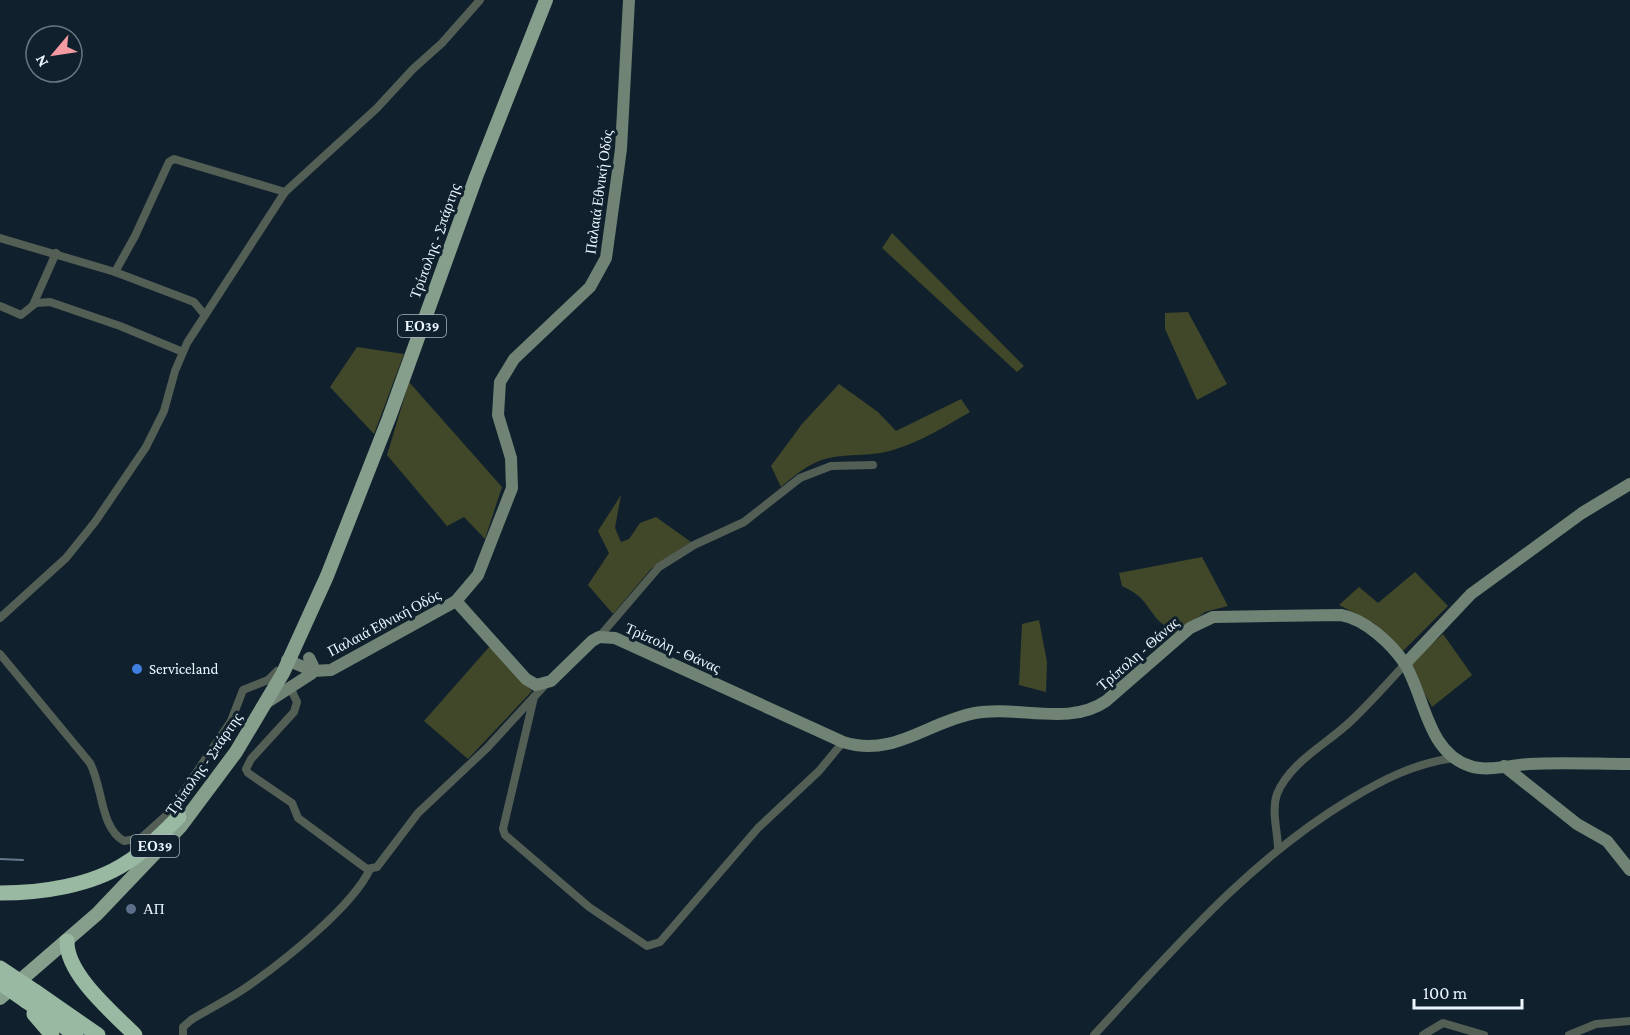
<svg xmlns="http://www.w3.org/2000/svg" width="1630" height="1035" viewBox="0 0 1630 1035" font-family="'Crimson Pro',serif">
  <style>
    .forest { fill: #414729 }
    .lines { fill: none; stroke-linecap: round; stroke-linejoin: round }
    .stream { stroke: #67798c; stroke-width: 2 }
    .street { stroke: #535f55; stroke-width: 8 }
    .secondary { stroke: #708374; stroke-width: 12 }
    .primary { stroke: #869f8c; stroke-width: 14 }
    .highway { stroke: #9ab9a2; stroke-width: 15 }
    .highway-bridge { stroke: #9ab9a2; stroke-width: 15 }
    .shop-dot { fill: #3f7fe0; stroke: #10212d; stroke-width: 2 }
    .service-dot { fill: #5c6f8a; stroke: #10212d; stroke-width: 2 }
    .labels { text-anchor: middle; stroke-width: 6; stroke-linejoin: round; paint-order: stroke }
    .shield { fill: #10212d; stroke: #a9b6c0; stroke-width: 1.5 }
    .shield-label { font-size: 14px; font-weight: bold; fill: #ebf6ff }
    .street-label { font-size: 15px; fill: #ebf6ff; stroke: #10212d }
    .poi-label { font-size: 15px; fill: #ebf6ff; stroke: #10212d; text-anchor: start }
  </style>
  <rect width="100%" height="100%" fill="#10212d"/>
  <g class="forest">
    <polygon points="892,233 1024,366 1017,372 882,248"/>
    <polygon points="1188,312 1227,384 1197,400 1165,329 1165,313"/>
    <polygon points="357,347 404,354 374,434 330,387"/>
    <polygon points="409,382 502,487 485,539 464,517 447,526 387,455"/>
    <path d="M839,384L878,412L896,431L961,399L970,412C946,426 922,441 896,449C871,458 843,452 819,461C804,467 793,477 781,487L771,466L802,424Z"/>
    <polygon points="621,495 615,528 621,542 629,539 640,523 656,517 691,542 651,569 613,614 588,585 609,553 598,531"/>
    <path d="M1202,557L1228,606L1205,612L1176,635C1170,628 1162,625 1157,619C1143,601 1144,597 1122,586L1119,573Z"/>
    <polygon points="1415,572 1448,606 1400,654 1374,623 1339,605 1359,587 1378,603"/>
    <polygon points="1039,620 1047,662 1046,692 1019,685 1022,624"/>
    <polygon points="1443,634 1472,675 1432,707 1408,664"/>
    <polygon points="490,646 532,691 468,759 424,721"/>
  </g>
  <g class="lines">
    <polyline class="stream" points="0,859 23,860"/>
    <g class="street">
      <polyline points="0,238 115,272 194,302 204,314"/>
      <polyline points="115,272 135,236 169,162 174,159 285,192"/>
      <polyline points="33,305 56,253"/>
      <polyline points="0,306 21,315 36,303 50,302 120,326 183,352"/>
      <polyline points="0,618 66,558 95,522 146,447 164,411 175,371 187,343 285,192 377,108 413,69 442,43 480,0"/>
      <polyline points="599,637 659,567 694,545 744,522 800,478 831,466 873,465"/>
      <path d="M0,654L90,763C103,787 100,828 124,841L141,838L169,813L231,721L243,690L268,680L277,671"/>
      <polyline points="290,687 297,702 294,712 251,759 246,769 248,773 292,803 298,818 367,869 377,867 418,813 487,748 545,685"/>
      <polyline points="534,697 503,829 505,835 589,907 647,946 660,942 758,828 819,771 843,742"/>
      <path d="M1278,849C1278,832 1271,811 1277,794C1290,762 1327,744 1351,721C1370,703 1387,684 1405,664"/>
      <path d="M183,1035V1027L191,1020C210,1008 232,998 251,984C285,960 353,906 370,869"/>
      <path d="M1094,1035C1173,950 1248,861 1349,800C1382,780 1415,763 1454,758"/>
      <polyline points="1423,1035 1443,1023 1484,1035"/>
      <polyline points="1569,1035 1596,1024 1630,1021"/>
    </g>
    <g class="secondary">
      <path d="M456,601L526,679L536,685L551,681L592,641L599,637L615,638L843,742C894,758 927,722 975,713C1017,705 1069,727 1106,701L1190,628L1213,617L1341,615C1365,619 1392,644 1405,664C1425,697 1427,752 1470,766C1487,772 1510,765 1529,764C1562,762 1596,764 1630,764"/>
      <polyline points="287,660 313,671 331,670 456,601 478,575 512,488 511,458 498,415 500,382 514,359 590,287 606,258 621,149 629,0"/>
      <polyline points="1405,664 1471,594 1582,513 1630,484"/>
      <polyline points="266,703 311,674 313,666 309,658"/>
      <polyline points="1504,766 1577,824 1607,841 1630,870"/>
    </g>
    <polyline class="primary" points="0,998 97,914 180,827 236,752 283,673 327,576 389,418 476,177 546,0"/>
    <g class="highway">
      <path d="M0,893C41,893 91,886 126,863C146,851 162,833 179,817"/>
      <path d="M67,941C66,974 113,1013 135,1035"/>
      <polyline points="36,992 98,1035"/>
      <polyline points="26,1001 76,1035"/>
      <polyline points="34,1014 52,1035"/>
    </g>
    <g class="highway-bridge">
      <polyline points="0,968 36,992"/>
      <polyline points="0,983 26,1001"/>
    </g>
  </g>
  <circle class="shop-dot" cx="137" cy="669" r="6"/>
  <circle class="service-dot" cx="131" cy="909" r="6"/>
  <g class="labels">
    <g class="shield">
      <rect x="398" y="315" width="48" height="22" rx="4.5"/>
      <rect x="131" y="835" width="48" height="22" rx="4.5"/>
    </g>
    <g class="shield-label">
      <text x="422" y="331">ΕΟ39</text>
      <text x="155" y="851">ΕΟ39</text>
    </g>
    <g class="street-label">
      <text transform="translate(599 192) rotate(-82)" y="5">Παλαιά Εθνική Οδός</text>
      <text transform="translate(435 241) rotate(-70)" y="5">Τρίπολης - Σπάρτης</text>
      <text transform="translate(384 623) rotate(-28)" y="5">Παλαιά Εθνική Οδός</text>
      <text transform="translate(673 648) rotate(24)" y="5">Τρίπολη - Θάνας</text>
      <text transform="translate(1138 654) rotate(-41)" y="5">Τρίπολη - Θάνας</text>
      <text transform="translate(204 764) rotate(-55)" y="5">Τρίπολης - Σπάρτης</text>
    </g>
    <g class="poi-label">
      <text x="149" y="674">Serviceland</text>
      <text x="143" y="914">ΑΠ</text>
    </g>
  </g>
  <g transform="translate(54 54) rotate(241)"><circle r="28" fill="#10212d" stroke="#687681" stroke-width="1.5"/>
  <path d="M0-4.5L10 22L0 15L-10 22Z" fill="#f49aa3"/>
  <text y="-9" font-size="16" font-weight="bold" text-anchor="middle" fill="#ebf6ff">N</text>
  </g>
  <path d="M1414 999v9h108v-9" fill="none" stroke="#ebf6ff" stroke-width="3"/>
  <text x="1423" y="999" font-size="18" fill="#ebf6ff" stroke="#10212d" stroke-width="4.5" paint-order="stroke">100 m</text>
</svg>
